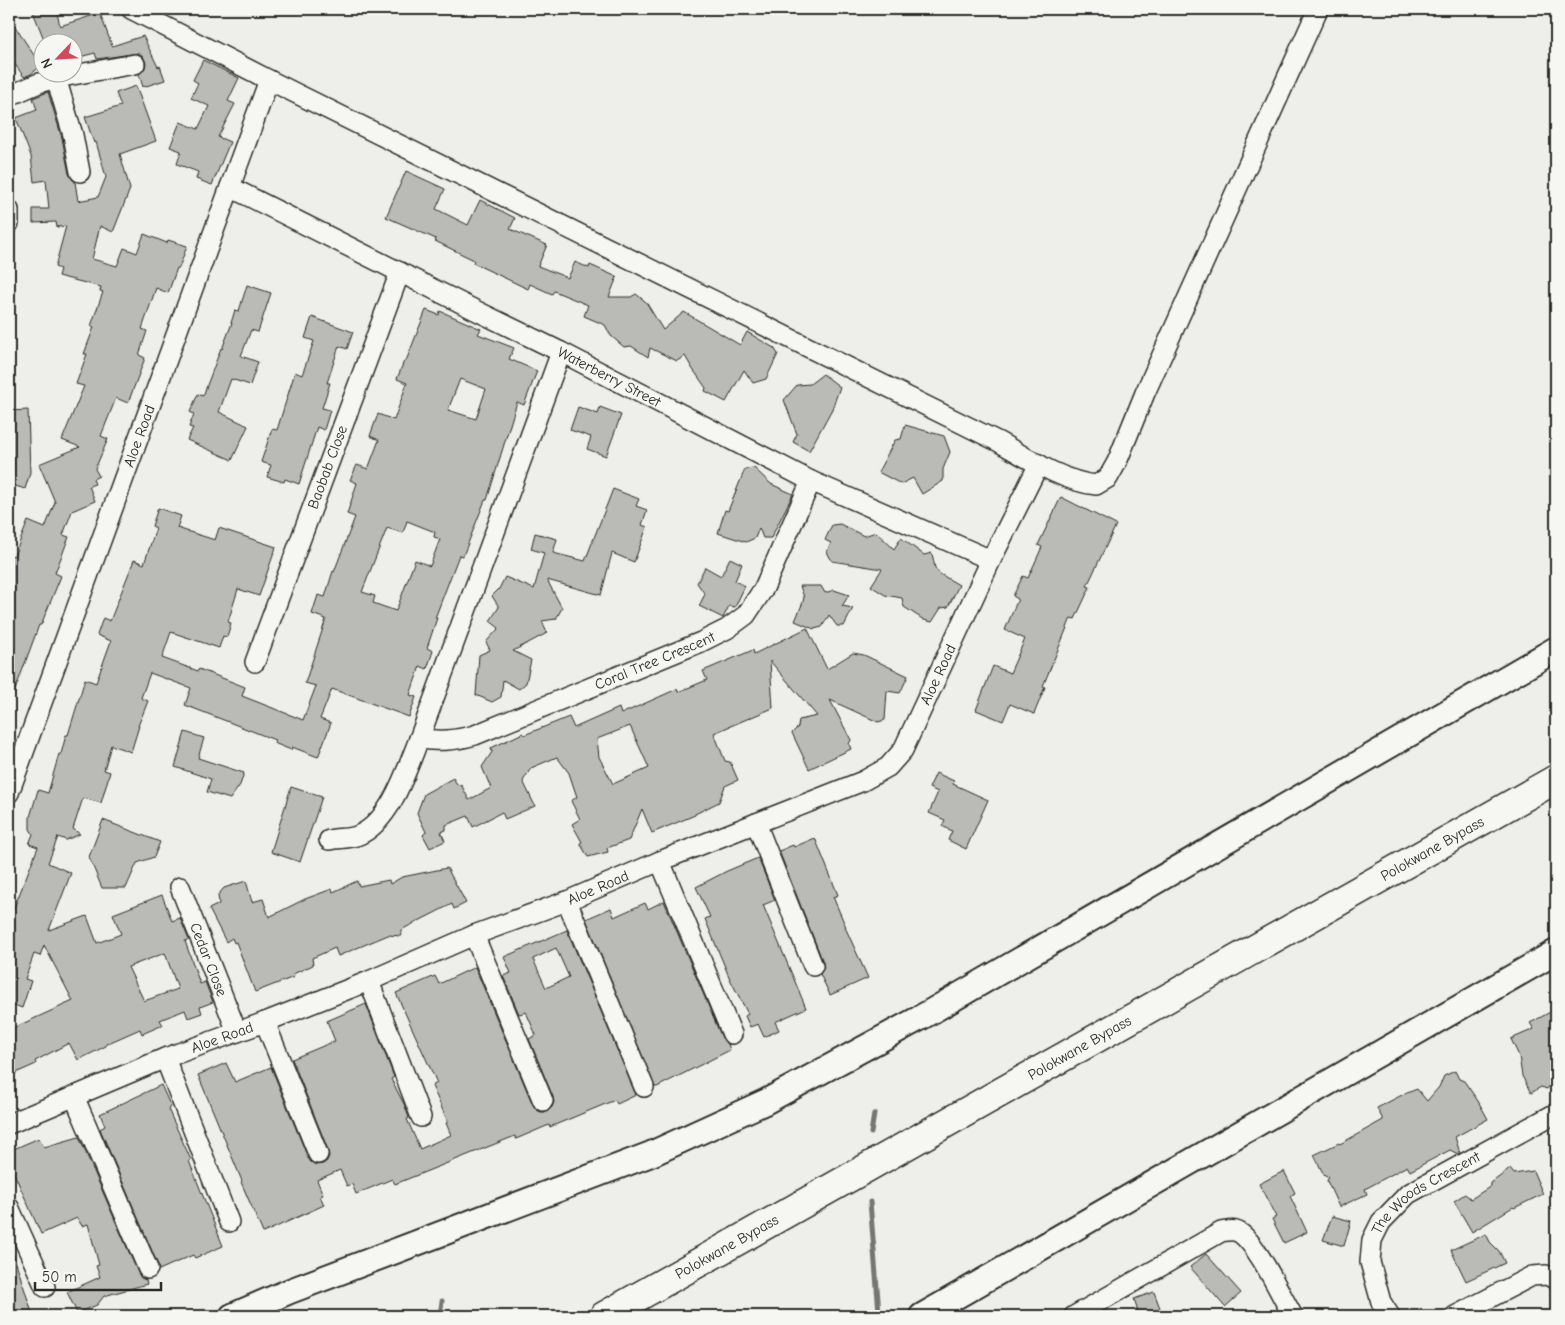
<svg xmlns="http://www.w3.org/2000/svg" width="1565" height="1325" viewBox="0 0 1565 1325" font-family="'Comic Neue',sans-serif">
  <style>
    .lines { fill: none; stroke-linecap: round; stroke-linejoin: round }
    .stream { stroke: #757573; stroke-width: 5 }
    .building { fill: #babab7; stroke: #2b2b2b; fill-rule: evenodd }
    .minor-casing { stroke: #2b2b2b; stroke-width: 22 }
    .major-casing { stroke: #2b2b2b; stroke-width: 28 }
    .highway-casing { stroke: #2b2b2b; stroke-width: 31 }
    .minor { stroke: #f6f6f2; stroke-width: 19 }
    .major { stroke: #f6f6f2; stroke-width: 24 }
    .highway { stroke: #f6f6f2; stroke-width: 28 }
    .labels { text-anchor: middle; stroke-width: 4; stroke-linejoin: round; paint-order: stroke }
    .street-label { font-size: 15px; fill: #2b2b2b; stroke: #f6f6f2 }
  </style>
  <rect width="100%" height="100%" fill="#eeeeea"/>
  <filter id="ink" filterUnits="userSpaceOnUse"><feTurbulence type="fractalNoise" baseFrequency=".02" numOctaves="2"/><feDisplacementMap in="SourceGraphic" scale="10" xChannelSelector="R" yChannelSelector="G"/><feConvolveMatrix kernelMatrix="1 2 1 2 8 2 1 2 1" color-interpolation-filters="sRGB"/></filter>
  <g filter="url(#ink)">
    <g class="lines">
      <g class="stream">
        <polyline points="871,1133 874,1114"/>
        <polyline points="870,1202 879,1312"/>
        <polyline points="440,1316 442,1301"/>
      </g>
    </g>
    <g class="building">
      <polygon points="32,9 56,9 60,26 100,13 112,46 143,36 158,67 160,66 165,80 143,87 139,74 145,68 146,63 143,56 138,53 97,59 95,53 72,59 72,42 45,42"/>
      <polygon points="9,17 41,66 31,74 24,77 14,63 9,67"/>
      <polygon points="203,60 239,78 228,101 235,104 218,137 230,142 212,185 196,179 198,172 177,164 181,151 170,147 180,122 198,129 209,106 191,98 198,83 193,80"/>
      <polygon points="136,86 156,141 120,154 130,189 113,232 100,226 92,259 117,266 124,248 137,253 144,234 167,243 168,240 187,246 179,268 177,268 168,293 156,288 142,329 147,331 139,355 145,358 139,374 128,403 116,398 101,436 108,439 95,469 99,476 93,479 95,484 89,486 95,501 72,511 63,535 69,537 55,573 61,576 41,625 39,625 10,704 9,704 9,554 14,556 28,521 45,528 55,502 39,464 80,447 62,440 84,386 76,384 87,354 84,354 94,327 91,326 103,292 100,291 101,287 58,276 60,269 55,267 66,226 57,227 56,222 33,223 33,209 49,209 46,180 34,182 31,156 16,118 37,110 33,98 48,92 62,138 69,174 75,182 78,201 98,197 106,177 96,142 94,143 85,117 121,106 116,93"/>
      <polygon points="406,171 445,189 436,209 468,225 480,200 515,218 510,229 547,245 538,266 568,278 575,262 589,268 590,265 617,277 609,297 631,297 636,294 646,302 663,330 684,312 740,345 747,332 774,348 778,354 766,379 753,383 744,370 726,402 705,391 706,388 692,368 685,356 677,361 650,348 648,357 631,346 624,347 611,336 605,325 584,316 588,305 554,291 552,294 530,284 528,289 473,263 474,260 435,241 436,239 386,217"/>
      <polygon points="247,285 271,293 258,332 251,330 241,356 258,362 250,385 231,379 219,412 248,426 232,460 187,440 193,428 189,427 194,414 190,412 198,394 203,396 221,348 222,349 232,323 231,323 235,310 239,311"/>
      <path d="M426,310L439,315L440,311L481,329L478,334L514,348L509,359L537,371L524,405L517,402L487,500H485L463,556L459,555L435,618H437L427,648L433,651L427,669L420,666L410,695L416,697L409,717L332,689L320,719L331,723L318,757L292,747L291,750L274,743L275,740L185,705L191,688L150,673L141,698L148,701L138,726H139L131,752L111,745L104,770L110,772L101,803L83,798L73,829L80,834L66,840L58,837L48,863L71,873L49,930L87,916L97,943L121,934L113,914L162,895L172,921L180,918L189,940L185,941L200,984L205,982L213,1002L200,1007L202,1013L188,1018L185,1010L160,1020L163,1025L142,1034L140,1029L106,1044V1046L78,1060L69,1043L35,1061L36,1064L9,1076V1039L14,1037L11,1029L73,1001L44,945L40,956L34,954L25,979L31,981L22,1008L9,1003V912L12,913L38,847L29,844L33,834L30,829V817L38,790L48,793L59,754H61L66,735H68L85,679L96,683L111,641L97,635L103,618L110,621L134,560L144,564L156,528L152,526L158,508L181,516L177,528L215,540L219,528L276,547L259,596L238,589L228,622L231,623L227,637L223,636L219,648L171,632L162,658L198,671L199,669L245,687L242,696L303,720L316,686L305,683L326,619L312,614L318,595L325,597L333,571L334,572L355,517L347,514L357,483L350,480L357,465L368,469L379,440L370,436L378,414L394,420L407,383L397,379L404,361H406ZM460,379L486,389L476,419L448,410ZM407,521L435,532L434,537L440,539L430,566L415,560L396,611L373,603L375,596L362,592L387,528L403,533ZM165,953L178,989L144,1001L128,967Z"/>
      <polygon points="312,317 353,332 347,349 339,346 327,383 330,383 322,408 330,410 324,430 317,427 299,484 285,479 284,482 267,477 271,465 261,462 272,429 277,430 295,372 302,375 314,341 305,338"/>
      <polygon points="823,374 840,387 832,409 809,451 793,442 797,434 784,400 797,385 810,384"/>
      <polygon points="578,407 598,414 600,407 621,415 606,456 587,449 591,437 570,430"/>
      <polygon points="28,410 30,473 25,489 9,484 9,411"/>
      <polygon points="905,425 944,436 950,452 943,469 943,481 922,494 913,478 901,484 878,472 895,440 901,439"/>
      <polygon points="754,468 771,484 793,494 771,538 763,538 759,528 755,538 746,542 718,533 725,510 728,511 745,469"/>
      <polygon points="613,489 639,499 636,506 647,510 642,525 647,527 634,562 612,553 601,595 547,580 562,608 556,619 542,621 547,633 513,651 531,660 526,683 519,689 503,680 501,697 492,702 476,695 479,655 490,650 486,642 499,628 490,621 499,607 492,596 499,589 505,577 534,589 544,553 531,549 535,533 557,539 553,553 585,561"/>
      <polygon points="1061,497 1116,525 1087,586 1090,587 1075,619 1071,618 1043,686 1045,687 1034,714 1010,704 1003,721 976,710 993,666 1010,673 1025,639 1005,630 1018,599 1013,596 1023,576 1028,578 1042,547 1038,545"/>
      <polygon points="840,524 864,536 876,532 894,549 901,538 924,555 932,553 935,568 940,574 959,585 948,607 941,608 932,622 924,620 904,607 902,598 885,595 871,586 882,569 832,561 827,552 831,543 825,540 832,525"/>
      <polygon points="730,558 742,564 735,581 745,586 735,607 729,606 723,618 699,606 705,594 697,583 705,567 721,576"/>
      <polygon points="800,586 821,586 825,593 834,590 849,595 842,606 853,608 844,626 837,626 829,615 822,627 814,629 795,621 803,602 804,597"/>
      <path d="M807,628L827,669L853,653L864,655L908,676L900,693L887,691L885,720L878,722L830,700L851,740L849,744L851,749L809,769L792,733L798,727L799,720L817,716L770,661L773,708L714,733L725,761L730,762L738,780L725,786L719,802L695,814V815L652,833L642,809L629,840L607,848L608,852L588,857L580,843L582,842L572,824L580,819L571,801L577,797L569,773L557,757L531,768L523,781L535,806L505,819L502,812L473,827L468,816L446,825V830L441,832L445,841L430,848L423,835L426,832L417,813L424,794L453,778L457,784L462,786L469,800L491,788L482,767L492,752L491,748L523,733L524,735L569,717L574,728L619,708L621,714L677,689L678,692L707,680L703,671L753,650L754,654ZM630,726L649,768L613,784L599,757L597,739Z"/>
      <polygon points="185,732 204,738 198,758 244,773 240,785 230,799 207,792 211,779 175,767"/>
      <polygon points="936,773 954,781 953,784 988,800 966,849 948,840 952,831 942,826 945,820 929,813 938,792 929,788"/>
      <polygon points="291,787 322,797 300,862 271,852"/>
      <polygon points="103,820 160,842 154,857 137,863 126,888 102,888 89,857"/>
      <polygon points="815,838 838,895 833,897 846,927 845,927 868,978 830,995 820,974 824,968 823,962 779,851 793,845 794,847"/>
      <polygon points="758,858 775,900 763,905 806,1008 775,1022 779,1030 764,1037 758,1024 750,1027 745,1016 748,1014 730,979 705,919 710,917 696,887 727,871"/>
      <polygon points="447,868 466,903 454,909 452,904 401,930 401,936 388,935 338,956 335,948 312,958 313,965 293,974 294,977 255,992 236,942 234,943 232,938 226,942 209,909 219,904 218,895 224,888 246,881 252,902 263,899 269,917 305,899 332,889 333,892 357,881 359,886 389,880 390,884 402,877"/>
      <polygon points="664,901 722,1038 728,1044 730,1050 657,1087 655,1087 586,919 611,908 614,917 645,903 648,909"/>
      <path d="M567,930L636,1095L617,1104L615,1100L550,1127L549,1125L516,1139L515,1136L395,1184L392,1179L356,1194L352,1184L347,1186L340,1170L317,1180L323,1195L320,1196L324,1205L263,1233L241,1182L242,1181L198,1075L226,1063L235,1082L271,1067L308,1158L311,1162L316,1165L323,1164L327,1161L329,1156L328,1150L292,1059L335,1041L327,1021L366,1004L394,1077L391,1079L405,1106L409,1118L407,1119L420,1149L451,1135L446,1123L448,1122L432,1086L437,1083L396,993L435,976L439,984L475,967L533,1105L537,1110L541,1112H547L552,1107L554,1102L553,1097L529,1039L536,1035L526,1012L519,1014L503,976L511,973L504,957ZM556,948L569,977L546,988L533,959Z"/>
      <polygon points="1556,1009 1556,1078 1547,1089 1541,1087 1531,1093 1522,1076 1519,1056 1511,1039 1534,1029 1530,1023"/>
      <polygon points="1455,1071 1459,1079 1464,1081 1478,1101 1488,1119 1455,1137 1460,1153 1458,1154 1450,1150 1410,1171 1407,1166 1365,1189 1367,1194 1339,1207 1327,1181 1329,1176 1326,1177 1324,1175 1314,1155 1339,1143 1340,1144 1383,1120 1377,1108 1402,1095 1417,1089 1427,1101 1439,1087 1444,1076"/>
      <polygon points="161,1085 171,1107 168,1109 191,1160 189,1161 223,1246 195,1258 193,1255 159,1270 158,1265 100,1129 105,1126 100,1114"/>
      <polygon points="79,1137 138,1273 141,1278 146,1280 147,1284 104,1296 97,1305 77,1313 67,1292 100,1277 96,1266 99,1265 88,1224 82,1226 77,1218 41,1234 9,1162 9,1151 39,1138 44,1147"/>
      <polygon points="1510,1169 1514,1174 1533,1171 1543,1194 1514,1208 1513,1207 1472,1232 1454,1201 1465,1194 1471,1199 1491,1186 1491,1183"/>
      <polygon points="1284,1171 1295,1193 1290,1196 1307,1232 1284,1243 1272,1219 1276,1217 1259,1184"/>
      <polygon points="1332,1216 1351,1221 1344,1246 1323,1240"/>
      <polygon points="1486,1234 1490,1242 1499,1251 1505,1263 1466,1281 1451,1250"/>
      <polygon points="9,1250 12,1250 33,1316 11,1316 9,1310"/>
      <polygon points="1206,1254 1241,1293 1225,1307 1190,1267"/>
      <polygon points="1154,1292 1163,1316 1140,1316 1134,1299"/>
    </g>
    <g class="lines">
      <g class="minor-casing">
        <g id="minor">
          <path d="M131,9L269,80L999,442C1027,458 1064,482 1096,485L1108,478L1117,462L1145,393L1318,9"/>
          <polyline points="56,78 73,135 80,172"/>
          <polyline points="9,96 39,83 56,78 135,64"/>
          <path id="s1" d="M230,187L477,311L561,352L811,481L991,560"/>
          <polyline points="9,210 9,223"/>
          <path id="s2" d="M255,662L400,272"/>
          <path id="s3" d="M419,739C441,741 454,741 475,735L701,642L727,629L746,615L764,588L811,481"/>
          <path id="s4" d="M9,793L269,80"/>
          <polyline points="756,823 813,966"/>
          <path d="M329,840C338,838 351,839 359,835C391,821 407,769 419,739L561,352"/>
          <polyline points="660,861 732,1034"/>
          <path id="s5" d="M180,887L237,1032"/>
          <polyline points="567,901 644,1087"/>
          <polyline points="474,935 543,1101"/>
          <polyline points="369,981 421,1117"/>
          <polyline points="265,1022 318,1154"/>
          <polyline points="165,1058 229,1222"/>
          <polyline points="74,1096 148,1269"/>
          <path id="s6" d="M9,1124L165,1058L265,1022L369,981L474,935L567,901L660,861L863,781L888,767L903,750L991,560L1039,464"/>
          <polyline points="9,1207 45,1287"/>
          <path d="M1074,1316L1221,1232C1228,1231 1234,1229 1240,1233C1258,1245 1281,1296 1293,1316"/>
          <path id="s7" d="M1390,1316L1381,1302L1370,1262L1372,1240L1381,1222L1408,1194L1556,1113"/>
          <polyline points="1455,1316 1532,1276 1546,1275 1556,1279"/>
        </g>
      </g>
      <g class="major-casing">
        <g id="major">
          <polyline points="232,1316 290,1291 651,1154 765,1102 920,1018 1556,649"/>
          <polyline points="922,1316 1556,952"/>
        </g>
      </g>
      <g class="highway-casing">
        <g id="highway">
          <path id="s8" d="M604,1316L1556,779"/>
        </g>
      </g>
      <use href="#minor" class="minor"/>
      <use href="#major" class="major"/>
      <use href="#highway" class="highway"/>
    </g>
  </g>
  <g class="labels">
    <g class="street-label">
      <text dy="5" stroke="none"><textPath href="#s1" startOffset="424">Waterberry Street</textPath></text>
      <text dy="5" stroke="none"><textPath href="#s4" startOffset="380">Aloe Road</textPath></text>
      <text dy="5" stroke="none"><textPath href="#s2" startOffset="208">Baobab Close</textPath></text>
      <text dy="5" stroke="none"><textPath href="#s3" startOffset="251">Coral Tree Crescent</textPath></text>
      <text dy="5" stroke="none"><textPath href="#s6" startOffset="1055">Aloe Road</textPath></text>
      <text dy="5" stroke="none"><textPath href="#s8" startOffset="951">Polokwane Bypass</textPath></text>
      <text dy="5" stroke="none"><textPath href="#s6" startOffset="635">Aloe Road</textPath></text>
      <text dy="5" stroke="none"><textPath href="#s5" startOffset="78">Cedar Close</textPath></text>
      <text dy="5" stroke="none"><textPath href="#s6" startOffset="230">Aloe Road</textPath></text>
      <text dy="5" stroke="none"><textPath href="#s8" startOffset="546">Polokwane Bypass</textPath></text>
      <text dy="5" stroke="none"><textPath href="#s7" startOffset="154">The Woods Crescent</textPath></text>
      <text dy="5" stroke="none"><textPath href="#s8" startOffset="141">Polokwane Bypass</textPath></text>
    </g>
  </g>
  <rect width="1565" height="1325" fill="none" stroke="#f6f6f2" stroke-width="30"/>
  <rect x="15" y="15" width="1535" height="1295" fill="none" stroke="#2b2b2b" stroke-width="2" filter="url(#ink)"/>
  <g transform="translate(58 58) rotate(245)"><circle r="24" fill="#f6f6f2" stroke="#a5a5a2"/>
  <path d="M0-4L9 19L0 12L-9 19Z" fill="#d1495b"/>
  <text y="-8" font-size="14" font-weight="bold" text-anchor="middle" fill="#2b2b2b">N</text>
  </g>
  <path d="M35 1282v8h126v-8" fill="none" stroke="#2b2b2b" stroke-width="2.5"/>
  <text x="42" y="1282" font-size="15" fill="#2b2b2b" stroke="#f6f6f2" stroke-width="4" paint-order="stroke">50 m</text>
</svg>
